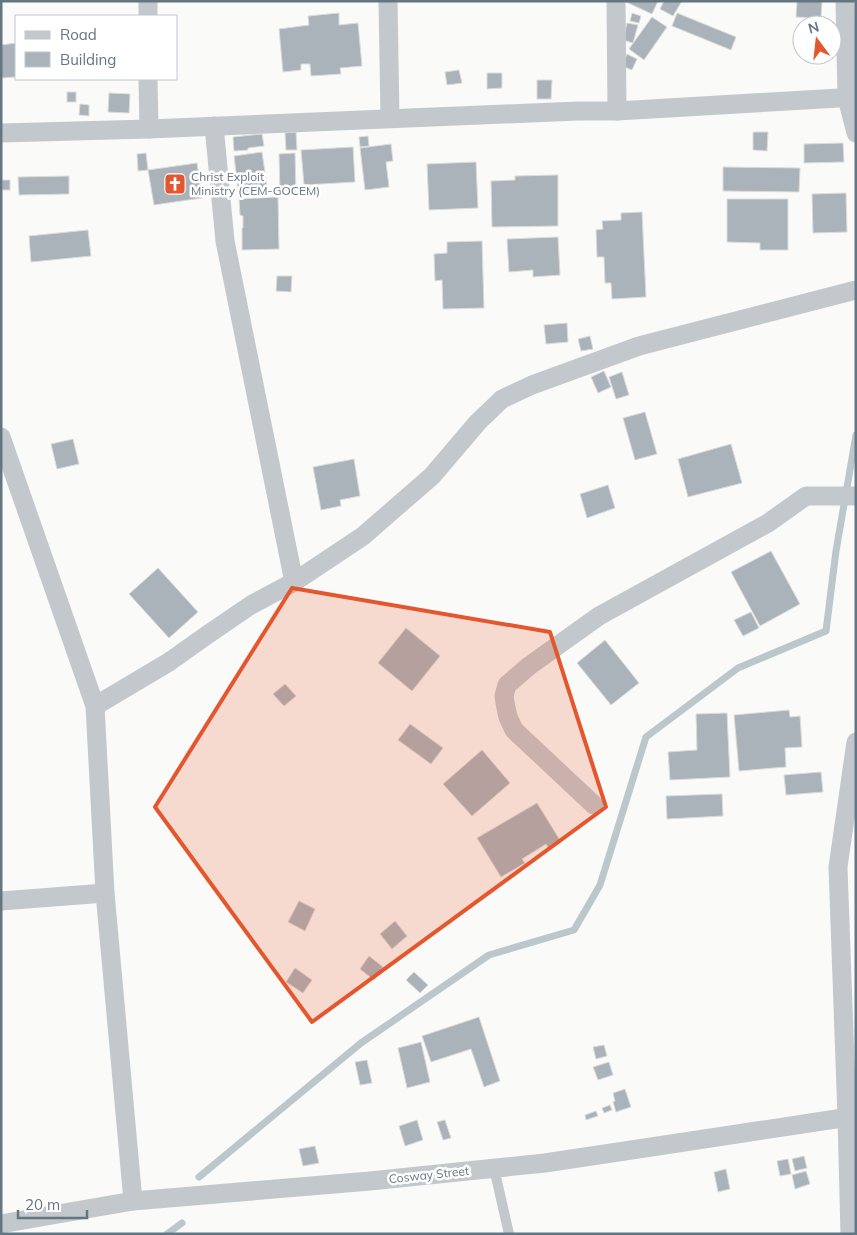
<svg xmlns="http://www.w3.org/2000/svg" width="857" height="1235" viewBox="0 0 857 1235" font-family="Mulish,sans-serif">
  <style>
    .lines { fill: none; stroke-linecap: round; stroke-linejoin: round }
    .stream { stroke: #bbc7cb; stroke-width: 7 }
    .building { fill: #aab3b9; stroke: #dcdcda }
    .lane { stroke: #c3c8cc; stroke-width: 10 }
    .street { stroke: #c3c8cc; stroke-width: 19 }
    .marked { fill: #e4572e; fill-opacity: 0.2; stroke: #e4572e; stroke-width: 4; stroke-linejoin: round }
    .labels { text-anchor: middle; stroke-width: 5; stroke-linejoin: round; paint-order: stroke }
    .poi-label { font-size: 12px; fill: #657683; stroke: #fff; text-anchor: start }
    .street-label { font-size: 12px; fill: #657683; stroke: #fff }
  </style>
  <rect width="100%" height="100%" fill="#fafaf8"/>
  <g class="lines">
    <g class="stream">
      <polyline points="199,1177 361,1043 489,955 574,930 600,885 646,737 738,668 826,631 836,551 856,435"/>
      <polyline points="167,1234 182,1223"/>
    </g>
  </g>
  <g class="building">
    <polygon points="624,1 658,1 652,14"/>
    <polygon points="664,1 682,1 673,16 660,9"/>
    <polygon points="797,1 822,1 821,18 796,17"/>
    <polygon points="339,13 339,25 358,23 362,66 340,68 341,74 311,76 310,64 301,64 301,70 283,72 279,29 309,25 308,16"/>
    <polygon points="632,13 641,16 639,23 630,21"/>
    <polygon points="677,13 736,37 731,50 672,26"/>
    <polygon points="652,17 667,27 644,60 629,49"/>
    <polygon points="627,23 638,25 633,43 623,40"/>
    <polygon points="16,43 16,77 1,78 1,45"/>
    <polygon points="627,54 637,59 632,70 622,66"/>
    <polygon points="459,70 462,83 447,85 445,72"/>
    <polygon points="487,73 502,73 502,88 487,89"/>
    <polygon points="537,80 552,80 551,99 537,99"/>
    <rect x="67" y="92" width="9" height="10"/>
    <polygon points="109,93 130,94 129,113 108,112"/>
    <polygon points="80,104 89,105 89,116 79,115"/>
    <polygon points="296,132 297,150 286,150 285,133"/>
    <polygon points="753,132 768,132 767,151 753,150"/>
    <polygon points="262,134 264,146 248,148 248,150 234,151 233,137"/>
    <polygon points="368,136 369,146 360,147 359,137"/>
    <polygon points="843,143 844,162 804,163 804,144"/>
    <polygon points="391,144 393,161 386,162 389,187 365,190 360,148"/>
    <polygon points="353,147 355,182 304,185 301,150"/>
    <polygon points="262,152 268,193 239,197 234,156"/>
    <polygon points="146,153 148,170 138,171 137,154"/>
    <polygon points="295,153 296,192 280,192 279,154"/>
    <polygon points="476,162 478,208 429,210 427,164"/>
    <polygon points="197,163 202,198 154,205 148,170"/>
    <polygon points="723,167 800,168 799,192 723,191"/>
    <polygon points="558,175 558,226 492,227 491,181 515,180 515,176"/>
    <polygon points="69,176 69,194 19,195 18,177"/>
    <rect x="2" y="180" width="8" height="10"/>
    <polygon points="846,193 847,232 813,233 812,194"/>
    <polygon points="278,197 279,249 242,250 242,228 243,228 243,216 240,215 239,199"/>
    <polygon points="727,199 788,199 788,250 760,250 760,243 727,242"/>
    <polygon points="642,212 646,297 612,299 611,283 605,283 604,257 597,257 596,230 603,229 602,221 621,220 621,213"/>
    <polygon points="88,230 91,256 31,262 29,236"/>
    <polygon points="558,237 560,275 533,277 533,270 509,272 507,239"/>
    <polygon points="482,241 484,308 443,309 442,280 435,281 434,254 447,253 447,242"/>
    <polygon points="277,276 292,276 291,292 276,291"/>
    <polygon points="567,323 568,342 546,344 544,325"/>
    <polygon points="590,336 593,349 581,351 578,339"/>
    <polygon points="604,371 611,387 598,393 591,377"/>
    <polygon points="622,372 629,395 616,399 609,377"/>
    <polygon points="645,412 657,454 635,460 623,418"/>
    <polygon points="73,439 79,464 57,469 51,444"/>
    <polygon points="731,444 742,483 688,497 678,459"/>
    <polygon points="354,459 360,496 340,500 341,506 321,510 313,467"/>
    <polygon points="608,485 615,508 587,518 580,494"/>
    <polygon points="771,551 800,604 760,626 731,572"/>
    <polygon points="158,568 198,612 169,638 129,594"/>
    <polygon points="751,612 759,628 743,636 734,620"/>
    <polygon points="406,628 440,656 412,691 378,663"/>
    <polygon points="605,640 639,683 611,705 577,663"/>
    <polygon points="285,684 296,696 284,706 273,694"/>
    <polygon points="789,710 790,717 800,716 802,747 785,748 786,767 739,771 734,715"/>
    <polygon points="727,713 730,777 670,780 668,752 697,750 696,714"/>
    <polygon points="410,724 443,748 431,764 398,740"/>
    <polygon points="482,750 510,783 472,816 443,784"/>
    <polygon points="821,772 823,792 786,795 784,775"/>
    <polygon points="722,794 723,816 667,819 666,796"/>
    <polygon points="537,803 561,842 549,849 546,844 522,859 525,863 501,877 477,838"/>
    <polygon points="299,901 315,909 305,931 288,922"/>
    <polygon points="395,921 407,936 392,949 380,934"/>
    <polygon points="369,956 383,967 374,980 360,969"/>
    <polygon points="295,968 312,980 303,993 286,982"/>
    <polygon points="414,972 428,985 420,993 406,980"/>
    <polygon points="479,1017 500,1081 484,1087 471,1049 431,1062 422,1036"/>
    <polygon points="421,1042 430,1082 407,1088 398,1048"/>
    <polygon points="604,1045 607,1056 596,1059 593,1047"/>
    <polygon points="367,1060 372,1083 360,1085 355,1062"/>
    <polygon points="609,1062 613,1075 598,1080 593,1067"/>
    <polygon points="625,1089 631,1107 616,1112 613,1102 615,1101 613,1093"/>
    <polygon points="610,1105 612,1110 604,1113 602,1108"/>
    <polygon points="596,1111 598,1116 586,1120 585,1115"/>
    <polygon points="417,1120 423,1140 405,1146 399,1126"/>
    <polygon points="445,1120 451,1138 443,1140 437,1122"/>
    <polygon points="315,1146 319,1163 303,1166 299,1149"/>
    <polygon points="804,1156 807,1168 795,1171 792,1159"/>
    <polygon points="788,1159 791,1174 780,1176 777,1161"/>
    <polygon points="726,1169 730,1189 718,1192 714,1172"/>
    <polygon points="806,1171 810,1184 795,1189 792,1175"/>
  </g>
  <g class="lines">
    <polyline class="lane" points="494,1168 509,1234"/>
    <g class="street">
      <polyline points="148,1 148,16"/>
      <polyline points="388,1 390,118"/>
      <polyline points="616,1 617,111"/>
      <polyline points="845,1 847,98 856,133"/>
      <polyline points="148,79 149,129"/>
      <polyline points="214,126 225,241 294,582"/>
      <polyline points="1,133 149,129 578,111 617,111 856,97"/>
      <polyline points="1,437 95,706 105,893 133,1201"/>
      <polyline points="95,706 169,662 207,635 251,605 294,582 363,536 432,476 478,422 502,399 532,385 639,346 856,290"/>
      <polyline points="594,805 514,730 508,717 505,703 504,696 507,685 529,666 599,616 768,523 806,496 856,496"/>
      <polyline points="1,901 105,893"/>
      <polyline points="1,1224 133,1201 370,1181 545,1163 658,1146 856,1116"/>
      <polyline points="850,1234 847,1117 838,867 856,742"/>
    </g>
  </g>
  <path class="marked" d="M292,588L550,632L606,807L312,1022L155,807Z"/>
  <defs>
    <g id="church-square" transform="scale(1.125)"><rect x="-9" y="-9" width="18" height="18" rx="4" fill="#e4572e" stroke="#fff"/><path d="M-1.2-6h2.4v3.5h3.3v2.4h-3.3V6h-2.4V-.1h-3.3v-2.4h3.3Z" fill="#fff"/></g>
  </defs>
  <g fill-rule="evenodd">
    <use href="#church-square" x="175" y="184"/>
  </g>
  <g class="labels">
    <g class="poi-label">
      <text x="191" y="181">Christ Exploit<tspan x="191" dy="14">Ministry (CEM-GOCEM)</tspan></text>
    </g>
    <g class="street-label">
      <text transform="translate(429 1175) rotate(-6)" y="4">Cosway Street</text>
    </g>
  </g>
  <rect width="857" height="1235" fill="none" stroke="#657683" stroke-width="5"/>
  <rect x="15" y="15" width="162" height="65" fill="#ffffff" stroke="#c1c8cd"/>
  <rect x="25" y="31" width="25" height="8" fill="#c3c8cc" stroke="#c1c8cd"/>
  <text x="60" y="40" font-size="15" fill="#657683">Road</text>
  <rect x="25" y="52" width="25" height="15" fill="#aab3b9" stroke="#c1c8cd"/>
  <text x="60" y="65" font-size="15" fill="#657683">Building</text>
  <g transform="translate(817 40) rotate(345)"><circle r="24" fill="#ffffff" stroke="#c1c8cd"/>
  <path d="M0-4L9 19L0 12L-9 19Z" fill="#e4572e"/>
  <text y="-8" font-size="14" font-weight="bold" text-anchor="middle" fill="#657683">N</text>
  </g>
  <path d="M18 1210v8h69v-8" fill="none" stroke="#657683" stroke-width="2.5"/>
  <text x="25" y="1210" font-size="15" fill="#657683" stroke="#ffffff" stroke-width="4" paint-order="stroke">20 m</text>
</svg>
